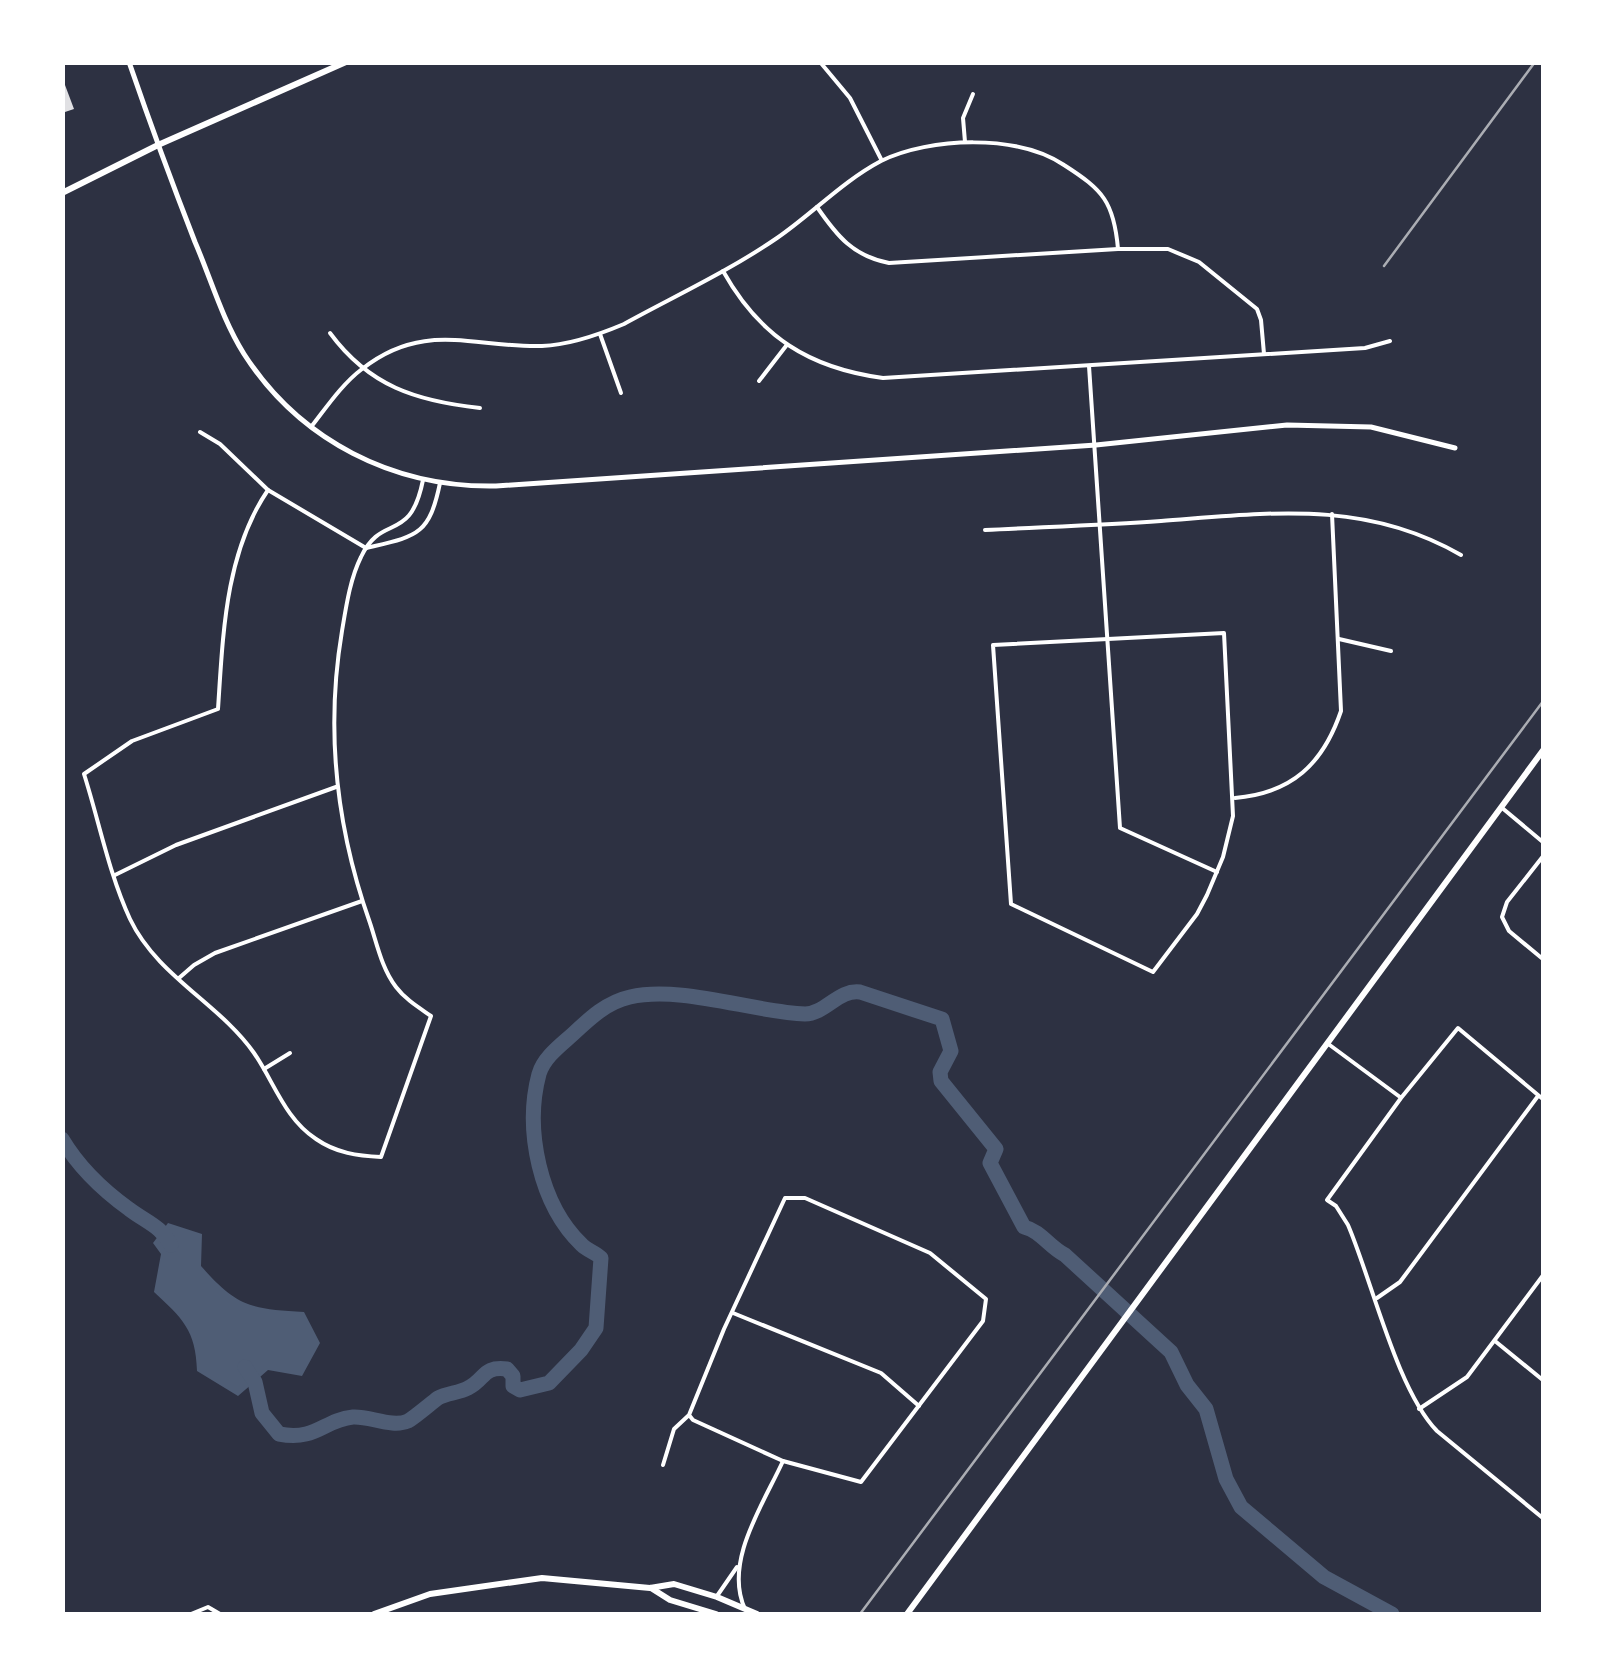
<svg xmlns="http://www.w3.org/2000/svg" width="1606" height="1677" viewBox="0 0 1606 1677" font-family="Bitter,serif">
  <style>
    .water { fill: #4f5d75 }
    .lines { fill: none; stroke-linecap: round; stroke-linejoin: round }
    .river { stroke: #4f5d75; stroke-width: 15 }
    .building { fill: #e0e0e3 }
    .minor { stroke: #fff; stroke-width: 4 }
    .tertiary { stroke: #fff; stroke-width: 5 }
    .secondary { stroke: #fff; stroke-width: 6 }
    .primary { stroke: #fff; stroke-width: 6 }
    .rail { stroke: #abadb3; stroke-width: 2.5 }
  </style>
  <rect width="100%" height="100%" fill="#2d3142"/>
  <path class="water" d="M168,1223L202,1234L201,1266C237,1307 251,1309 304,1312L320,1343L302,1376L268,1370L238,1396L197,1371C196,1330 182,1318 154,1292L161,1254L153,1243Z"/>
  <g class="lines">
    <g class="river">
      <path d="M62,1139C78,1166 104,1191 129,1209C146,1222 161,1226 171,1245"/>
      <path d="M245,1367L255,1382L262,1413L279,1434C317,1441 323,1420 353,1417C370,1416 392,1428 408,1421C415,1417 430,1404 438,1398C447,1393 459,1393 468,1388C486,1379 482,1366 507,1369L513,1376V1386L520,1390L549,1383L581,1350L596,1328L601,1258C595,1252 588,1251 582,1245C540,1205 524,1130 539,1074C544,1057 561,1045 573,1034C590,1018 607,1002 630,997C680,985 753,1012 805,1014C825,1014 839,989 860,992L942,1019L951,1051L940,1072L941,1081L996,1149L990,1163L1024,1227C1041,1231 1049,1247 1065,1255L1171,1352L1187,1385L1206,1409L1226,1479L1241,1507L1324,1577L1392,1614"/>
    </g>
  </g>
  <polygon class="building" points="62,77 74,109 62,113"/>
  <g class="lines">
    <g class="minor">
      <polyline points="820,62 850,98 881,159"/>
      <polyline points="965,142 963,118 973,94"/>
      <path d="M817,207C837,236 853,256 889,263L1118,249H1168L1199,262L1257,309L1261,320L1264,354"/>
      <path d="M723,271C760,337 809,368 883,378L1365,348L1390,341"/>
      <path d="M330,333C369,386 416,401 480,408"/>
      <polyline points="600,334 621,393"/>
      <polyline points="1089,366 1120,828 1217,872"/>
      <polyline points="759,381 786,346"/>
      <path d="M311,427C326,408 342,384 362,369C424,320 473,348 542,346C570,345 598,335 624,324C675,296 729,271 777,238C812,214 843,181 881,161C930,137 1018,134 1064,165C1103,190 1114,202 1118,249"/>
      <polyline points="200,432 220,444 268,490 366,548"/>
      <path d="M268,490C225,553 223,635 218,709L132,741L84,774C99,821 109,874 130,919C157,976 220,1004 254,1053C274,1082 285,1119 316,1139C336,1153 358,1156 381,1157L431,1016C418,1007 405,999 396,987C382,969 377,944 370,923C336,827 325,732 342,631C346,607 350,579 361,557C382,512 410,545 423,480"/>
      <path d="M985,530C1044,527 1103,525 1161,521C1268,513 1364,499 1461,555"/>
      <path d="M366,548C417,536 429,536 440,483"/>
      <polygon points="1224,633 1233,816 1223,857 1207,895 1197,914 1153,972 1011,904 993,645"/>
      <polyline points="1339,639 1391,651"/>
      <path d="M1235,798C1292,793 1323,764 1341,711L1332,514"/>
      <polyline points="1501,807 1544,843"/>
      <polyline points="1544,855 1507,902 1502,917 1509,931 1544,960"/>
      <polyline points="115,875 176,845 336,787"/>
      <polyline points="179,978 194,965 215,953 362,901"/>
      <polyline points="1327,1043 1400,1097"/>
      <polyline points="264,1069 290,1053"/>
      <path d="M1544,1100L1458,1028L1401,1098L1327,1200L1336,1206L1348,1225C1372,1281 1397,1390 1437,1431L1544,1519"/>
      <polyline points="1377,1298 1400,1282 1538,1096"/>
      <polyline points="733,1313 881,1373 919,1406"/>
      <polyline points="1495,1341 1544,1381"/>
      <polyline points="1419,1409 1467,1377 1544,1274"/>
      <polyline points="663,1465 674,1429 689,1415 724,1329 785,1198 805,1198 930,1253 986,1299 983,1321 861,1482 783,1461 693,1420 689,1415"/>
      <polyline points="717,1596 737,1567"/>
      <path d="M745,1609C723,1562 764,1503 783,1461"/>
      <polyline points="191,1614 208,1607 220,1614"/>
    </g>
    <path class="tertiary" d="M129,62C150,123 172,183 195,242C211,279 222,319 244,354C300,441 394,488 496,486L1096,445L1287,425L1371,427L1455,448"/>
    <g class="secondary">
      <polyline points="651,1588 670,1600 716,1614"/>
      <polyline points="374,1614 430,1594 542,1578 650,1588 674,1584 717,1597 757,1614"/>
      <polyline points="907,1614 1544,749"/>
    </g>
    <polyline class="primary" points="62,193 158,145 346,62"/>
    <g class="rail">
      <polyline points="1384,266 1535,62"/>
      <polyline points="860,1614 1544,700"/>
    </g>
  </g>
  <rect width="1606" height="1677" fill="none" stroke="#ffffff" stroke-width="130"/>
</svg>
